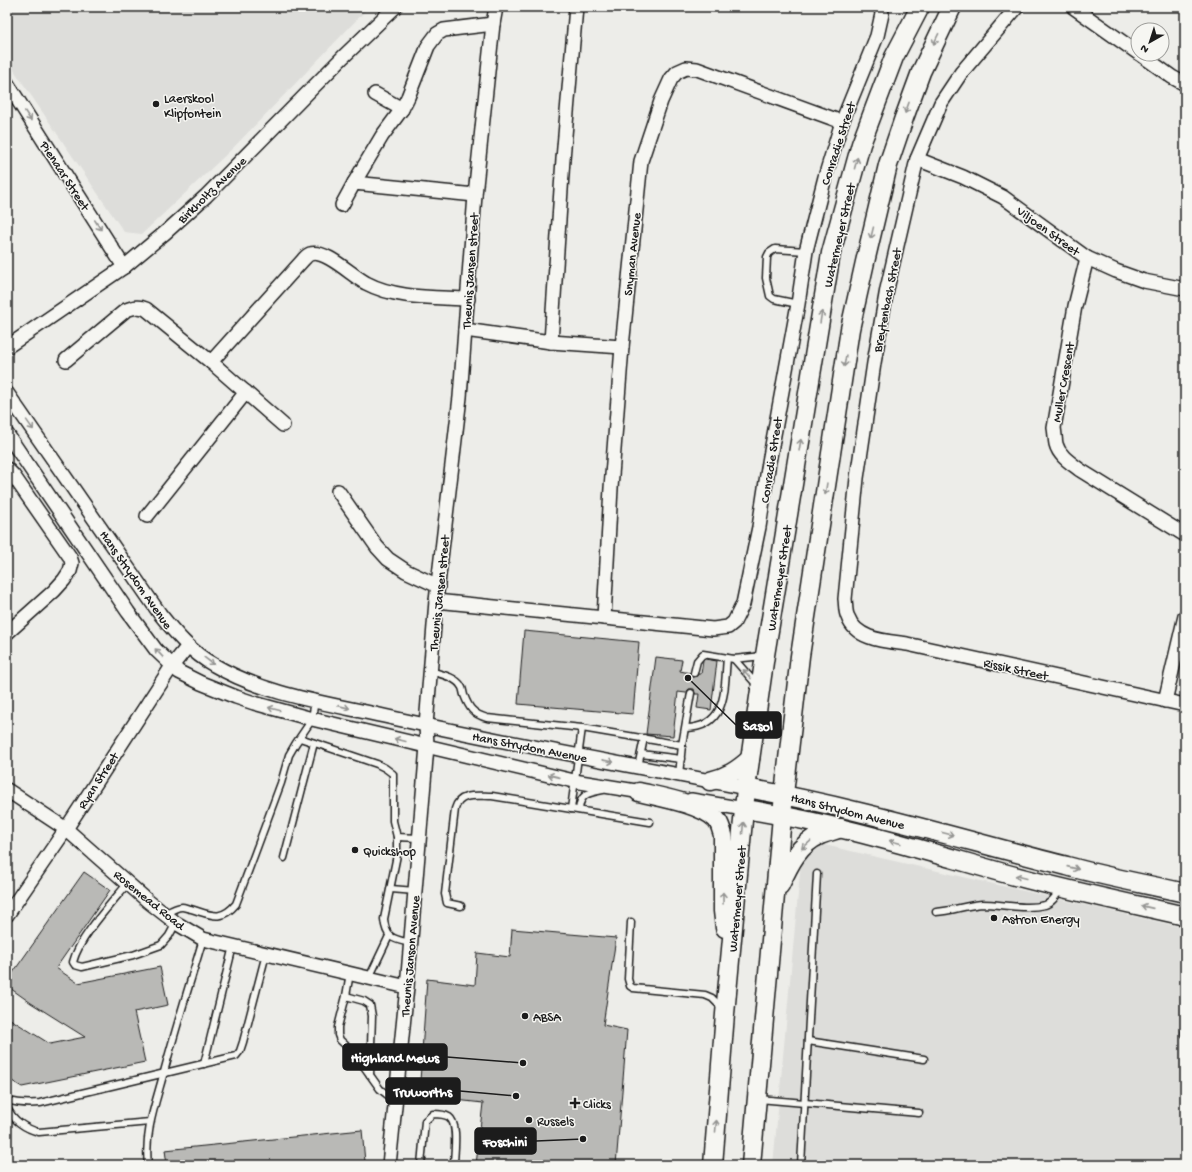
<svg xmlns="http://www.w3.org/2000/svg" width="1192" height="1172" viewBox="0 0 1192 1172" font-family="'Gochi Hand',sans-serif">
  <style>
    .built { fill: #ddddda }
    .building { fill: #b9b9b6; stroke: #1c1c1c }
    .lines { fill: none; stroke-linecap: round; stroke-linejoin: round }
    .lane-casing { stroke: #1c1c1c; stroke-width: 9 }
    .street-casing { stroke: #1c1c1c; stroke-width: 16 }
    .secondary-casing { stroke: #1c1c1c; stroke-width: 21 }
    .lane { stroke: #f6f6f2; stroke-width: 6 }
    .street { stroke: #f6f6f2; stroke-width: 13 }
    .secondary { stroke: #f6f6f2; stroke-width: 18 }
    .oneway { stroke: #949492 }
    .poi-dot { fill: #1c1c1c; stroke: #f6f6f2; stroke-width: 1.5 }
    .labels { text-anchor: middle; stroke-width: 3; stroke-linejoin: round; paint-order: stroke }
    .poi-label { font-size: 13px; fill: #1c1c1c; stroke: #f6f6f2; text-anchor: start }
    .street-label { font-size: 13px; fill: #1c1c1c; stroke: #f6f6f2 }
    .leader { fill: none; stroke: #1c1c1c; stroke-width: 1.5 }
    .callout-dot { fill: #1c1c1c; stroke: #f6f6f2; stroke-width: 1.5 }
    .callout { fill: #1c1c1c; stroke: #1c1c1c; stroke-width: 1.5 }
    .callout-label { font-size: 14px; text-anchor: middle; font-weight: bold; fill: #fff }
  </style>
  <rect width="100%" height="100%" fill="#edede9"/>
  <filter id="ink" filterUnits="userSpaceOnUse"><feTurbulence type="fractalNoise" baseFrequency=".025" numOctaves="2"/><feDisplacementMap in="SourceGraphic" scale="8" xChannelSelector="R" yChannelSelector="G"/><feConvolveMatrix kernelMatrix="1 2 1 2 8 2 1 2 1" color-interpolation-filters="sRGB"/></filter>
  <g filter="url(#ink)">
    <g class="built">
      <polygon points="7,7 369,7 233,148 142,234 124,232 7,60"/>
      <polygon points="803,840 1185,928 1185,1165 773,1165"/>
    </g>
    <g class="building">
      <polygon points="524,631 639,642 633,714 518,704"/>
      <polygon points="656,657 682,660 680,671 690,673 691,676 693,677 697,676 698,674 701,674 703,661 705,659 717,661 711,710 697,708 699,694 695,694 694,689 689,689 686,693 678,692 673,736 646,734"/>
      <polygon points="84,872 110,890 56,968 78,983 160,967 168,1005 134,1012 145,1062 22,1087 7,1078 7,1017 50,1044 85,1037 31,1003 7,986 7,981"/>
      <polygon points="512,929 616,938 603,1025 627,1030 616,1165 476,1165 483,1103 419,1096 427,979 475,985 477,953 510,957"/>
      <polygon points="362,1130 365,1162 364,1162 364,1165 167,1165 165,1150"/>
    </g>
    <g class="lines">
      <g class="lane-casing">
        <g id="lane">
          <polyline points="798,304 774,299 770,296 766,278 767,257 769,253 775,249 806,251"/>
          <polyline points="734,659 757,685"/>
          <path d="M430,671C440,674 456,677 461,686C463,688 463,692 464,695C469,708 473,714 487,718L582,728L682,745L691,693"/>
          <polyline points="694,673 697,661 703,654 734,659 763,656"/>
          <path d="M686,728C728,727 724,689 727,658"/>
          <path d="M300,738L377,764L385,768L393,774V821L397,837V855L384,919C386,939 393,939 411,943"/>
          <polyline points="641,754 681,759"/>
          <polyline points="638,767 644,738"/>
          <polyline points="679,775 682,745"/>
          <polyline points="571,809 582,728"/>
          <path d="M579,810C580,793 589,793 603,790"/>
          <polyline points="397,837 419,838"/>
          <polyline points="284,858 314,743"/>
          <path d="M128,883C111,904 80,936 73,962L75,965L82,967L133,955L161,945L169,936L176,923"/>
          <polyline points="391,889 415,891"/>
          <path d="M461,906L447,903L445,894L455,809C459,792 478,796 492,796L650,822"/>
          <path d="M936,912C952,911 967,905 982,904C1002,904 1025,910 1045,905C1052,903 1056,896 1060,890"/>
          <path d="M165,914C170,911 176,907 182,907C185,907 188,909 191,909C211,915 221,922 236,904L281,783L289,755L296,743L309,724L312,719L315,700"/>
          <polyline points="631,922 628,979 630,986 633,988 705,995 712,998 723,1009"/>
          <polyline points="350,973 346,996 338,1027 338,1035 340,1040 355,1054 380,1089 395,1101"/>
          <polyline points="369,978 389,936"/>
          <polyline points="346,996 364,1001 370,1005 372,1016 370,1075"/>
          <polyline points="1185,1031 1185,1034"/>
          <polyline points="808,1041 924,1059"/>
          <polyline points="204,1064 233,946"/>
          <polyline points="759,1099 919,1113"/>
          <path d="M7,1100C19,1104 28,1104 40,1103L236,1056L240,1051L243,1042L266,954"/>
          <path d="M7,1107C12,1120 26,1129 39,1132L150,1122"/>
          <path d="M148,1165C144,1133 156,1102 164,1072C176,1027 190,983 203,939"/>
          <path d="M421,1165L425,1121L433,1114C438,1114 444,1114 449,1117C459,1124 454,1153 454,1165"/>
          <polyline points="801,1165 817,874"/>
        </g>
      </g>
      <g class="street-casing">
        <g id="street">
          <path d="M1017,7L961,73L941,103L917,159L887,289L874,363L857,478L845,599C846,605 845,612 848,617C856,640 886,641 907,644L1185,705"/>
          <polyline points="1073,7 1138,53"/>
          <polyline points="493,24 496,7"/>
          <polyline points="1140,54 1172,77 1185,84"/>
          <polyline points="7,83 124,267"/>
          <polyline points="375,94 402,109"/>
          <polyline points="917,159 963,177 1003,197 1087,258 1116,271 1144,281 1185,289"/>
          <polyline points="354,183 382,136 402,109 408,97 428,46 437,34 444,30 493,24 475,195 460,397 436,601 426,725 427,746 407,987 389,1165"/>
          <polyline points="342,205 354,183 475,195"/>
          <path d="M1087,258L1075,306L1054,428C1055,433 1055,439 1056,444C1059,456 1071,463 1080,470L1185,535"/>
          <polyline points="465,330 551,342 622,347"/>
          <polyline points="551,342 563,159 576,7"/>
          <polyline points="7,347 124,267 166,232 206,196 343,57 395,7"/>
          <path d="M66,360L126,310C134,307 139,306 146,309L211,362L303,260C305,258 307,255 310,254C326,249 352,276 366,283C396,299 434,297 468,299"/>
          <polyline points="211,362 283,425"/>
          <path d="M7,393L160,614C176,634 192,653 214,665C265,695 327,703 384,716C504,743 625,764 746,788"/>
          <polyline points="7,434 128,612 156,650 179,672 201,683 236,697 254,703 312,719 574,781 648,793"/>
          <polyline points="7,469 13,475 70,557 72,563 70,571 64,580 54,591 7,633"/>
          <polyline points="338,491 377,547 388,559 406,571 438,586"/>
          <polyline points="147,516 246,392"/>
          <polyline points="436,601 713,629 728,627 734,622 743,604 759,527 769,462 798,304 806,251 825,177 842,122 877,36 882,14 881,7"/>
          <polyline points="604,618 611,488 622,347 641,161 661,101 671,79 677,72 686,68 697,69 842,122"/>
          <polyline points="1165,701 1185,616"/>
          <polyline points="7,790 66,829 149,902 176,923 203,939 407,987"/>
          <polyline points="691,800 744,809"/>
          <polyline points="7,915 66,829 172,666 188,646"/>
        </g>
      </g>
      <g class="secondary-casing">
        <g id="secondary">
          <path d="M710,781C727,777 738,770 750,759"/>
          <path d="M746,788C855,807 960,839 1067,866C1106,877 1146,884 1185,893"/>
          <path d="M639,792C660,797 701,804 716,819C720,823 721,829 723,835V911L725,928"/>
          <path d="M744,809C831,822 915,848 1000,872C1061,889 1123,902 1185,916"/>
          <path d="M780,885C789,865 799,844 820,835C827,832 834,831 841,828"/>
          <polyline points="713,1165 725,1014 746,788 765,655 831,253 861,144 894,57 920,7"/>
          <polyline points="751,1165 784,794 800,656 850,329 865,262 888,165 904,118 921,72 952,7"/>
        </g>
      </g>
      <use href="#lane" class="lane"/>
      <use href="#street" class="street"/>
      <use href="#secondary" class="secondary"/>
    </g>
    <defs><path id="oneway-shaft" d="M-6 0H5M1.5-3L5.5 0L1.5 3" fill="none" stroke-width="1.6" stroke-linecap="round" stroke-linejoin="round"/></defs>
    <g class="oneway">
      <use href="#oneway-shaft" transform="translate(936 39) rotate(116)"/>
      <use href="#oneway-shaft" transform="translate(907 108) rotate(110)"/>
      <use href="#oneway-shaft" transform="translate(28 116) rotate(57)"/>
      <use href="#oneway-shaft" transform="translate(856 163) rotate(-75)"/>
      <use href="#oneway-shaft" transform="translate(98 225) rotate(57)"/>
      <use href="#oneway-shaft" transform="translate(872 233) rotate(104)"/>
      <use href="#oneway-shaft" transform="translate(821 317) rotate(-81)"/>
      <use href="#oneway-shaft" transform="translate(845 361) rotate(99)"/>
      <use href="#oneway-shaft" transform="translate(30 425) rotate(55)"/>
      <use href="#oneway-shaft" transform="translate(800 445) rotate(-81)"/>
      <use href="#oneway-shaft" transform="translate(826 489) rotate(99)"/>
      <use href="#oneway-shaft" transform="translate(159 653) rotate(-133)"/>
      <use href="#oneway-shaft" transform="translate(209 661) rotate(37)"/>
      <use href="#oneway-shaft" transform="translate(747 674) rotate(-131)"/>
      <use href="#oneway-shaft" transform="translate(344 707) rotate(13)"/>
      <use href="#oneway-shaft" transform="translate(274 709) rotate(-165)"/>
      <use href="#oneway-shaft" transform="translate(400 740) rotate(-166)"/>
      <use href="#oneway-shaft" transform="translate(608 761) rotate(11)"/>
      <use href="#oneway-shaft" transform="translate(554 776) rotate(-167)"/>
      <use href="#oneway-shaft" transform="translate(743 828) rotate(-85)"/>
      <use href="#oneway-shaft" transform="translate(948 834) rotate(15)"/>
      <use href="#oneway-shaft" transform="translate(895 842) rotate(-165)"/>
      <use href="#oneway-shaft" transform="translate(806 845) rotate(139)"/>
      <use href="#oneway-shaft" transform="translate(1073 868) rotate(13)"/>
      <use href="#oneway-shaft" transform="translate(1021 877) rotate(-166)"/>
      <use href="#oneway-shaft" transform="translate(723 898) rotate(-91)"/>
      <use href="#oneway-shaft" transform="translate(1147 907) rotate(-167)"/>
      <use href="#oneway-shaft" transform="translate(716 1126) rotate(-85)"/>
    </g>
  </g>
  <g class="poi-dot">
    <circle cx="156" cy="104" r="4"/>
    <circle cx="355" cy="850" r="4"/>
    <circle cx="994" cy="918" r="4"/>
    <circle cx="525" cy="1016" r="4"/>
    <path d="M573 1097h4v4h4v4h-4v4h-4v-4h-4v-4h4z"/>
    <circle cx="529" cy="1120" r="4"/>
  </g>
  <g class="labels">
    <g class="poi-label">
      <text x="164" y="102">Laerskool<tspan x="164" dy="15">Klipfontein</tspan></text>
      <text x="363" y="855">Quickshop</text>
      <text x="1002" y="923">Astron Energy</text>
      <text x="533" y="1021">ABSA</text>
      <text x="583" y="1108">Clicks</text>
      <text x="537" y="1125">Russels</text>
    </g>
    <g class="street-label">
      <text transform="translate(837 143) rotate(-72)" y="5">Conradie Street</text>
      <text transform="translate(66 175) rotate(57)" y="5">Pienaar Street</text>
      <text transform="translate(211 189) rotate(-44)" y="5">Birkholtz Avenue</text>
      <text transform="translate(1049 230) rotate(36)" y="5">Viljoen Street</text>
      <text transform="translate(838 235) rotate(-77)" y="5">Watermeyer Street</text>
      <text transform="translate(631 254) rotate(-84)" y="5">Snyman Avenue</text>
      <text transform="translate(469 271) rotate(-86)" y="5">Theunis Jansen street</text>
      <text transform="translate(886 300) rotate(-79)" y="5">Breytenbach Street</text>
      <text transform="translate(1062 382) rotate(-80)" y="5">Muller Crescent</text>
      <text transform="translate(770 460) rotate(-81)" y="5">Conradie Street</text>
      <text transform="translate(778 578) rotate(-81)" y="5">Watermeyer Street</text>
      <text transform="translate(137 579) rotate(55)" y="5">Hans Strydom Avenue</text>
      <text transform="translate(438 593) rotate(-84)" y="5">Theunis Jansen street</text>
      <text transform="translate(1016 668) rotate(12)" y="5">Rissik Street</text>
      <text transform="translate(530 746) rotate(11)" y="5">Hans Strydom Avenue</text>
      <text transform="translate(97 780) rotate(-57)" y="5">Ryan Street</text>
      <text transform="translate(848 810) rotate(14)" y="5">Hans Strydom Avenue</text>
      <text transform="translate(150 899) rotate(39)" y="5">Rosemead Road</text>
      <text transform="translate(736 899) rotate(-85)" y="5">Watermeyer Street</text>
      <text transform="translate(409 956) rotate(-85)" y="5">Theunis Janson Avenue</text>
    </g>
  </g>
  <path class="leader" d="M688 678L736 725M523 1063L447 1057M516 1096L460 1091M583 1139L536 1141"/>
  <g class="callout-dot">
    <circle cx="688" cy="678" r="4"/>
    <circle cx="523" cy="1063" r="4"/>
    <circle cx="516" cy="1096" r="4"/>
    <circle cx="583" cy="1139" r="4"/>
  </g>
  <g class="callout">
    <rect x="736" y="712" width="45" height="26" rx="4"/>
    <rect x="343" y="1044" width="104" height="26" rx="4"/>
    <rect x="386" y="1078" width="74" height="26" rx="4"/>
    <rect x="475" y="1128" width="61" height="26" rx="4"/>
  </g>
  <g class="callout-label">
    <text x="758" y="730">Sasol</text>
    <text x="395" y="1062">Highland Mews</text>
    <text x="423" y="1096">Truworths</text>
    <text x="505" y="1146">Foschini</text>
  </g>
  <rect width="1192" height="1172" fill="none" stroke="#f6f6f2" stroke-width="24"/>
  <rect x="12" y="12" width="1168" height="1148" fill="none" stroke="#1c1c1c" stroke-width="1.5" filter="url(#ink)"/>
  <g transform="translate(1150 42) rotate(219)"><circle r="19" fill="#f6f6f2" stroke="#9f9f9c"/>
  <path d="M0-3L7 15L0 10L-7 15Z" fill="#1c1c1c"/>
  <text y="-6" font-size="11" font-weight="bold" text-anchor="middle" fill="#1c1c1c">N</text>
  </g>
</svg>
